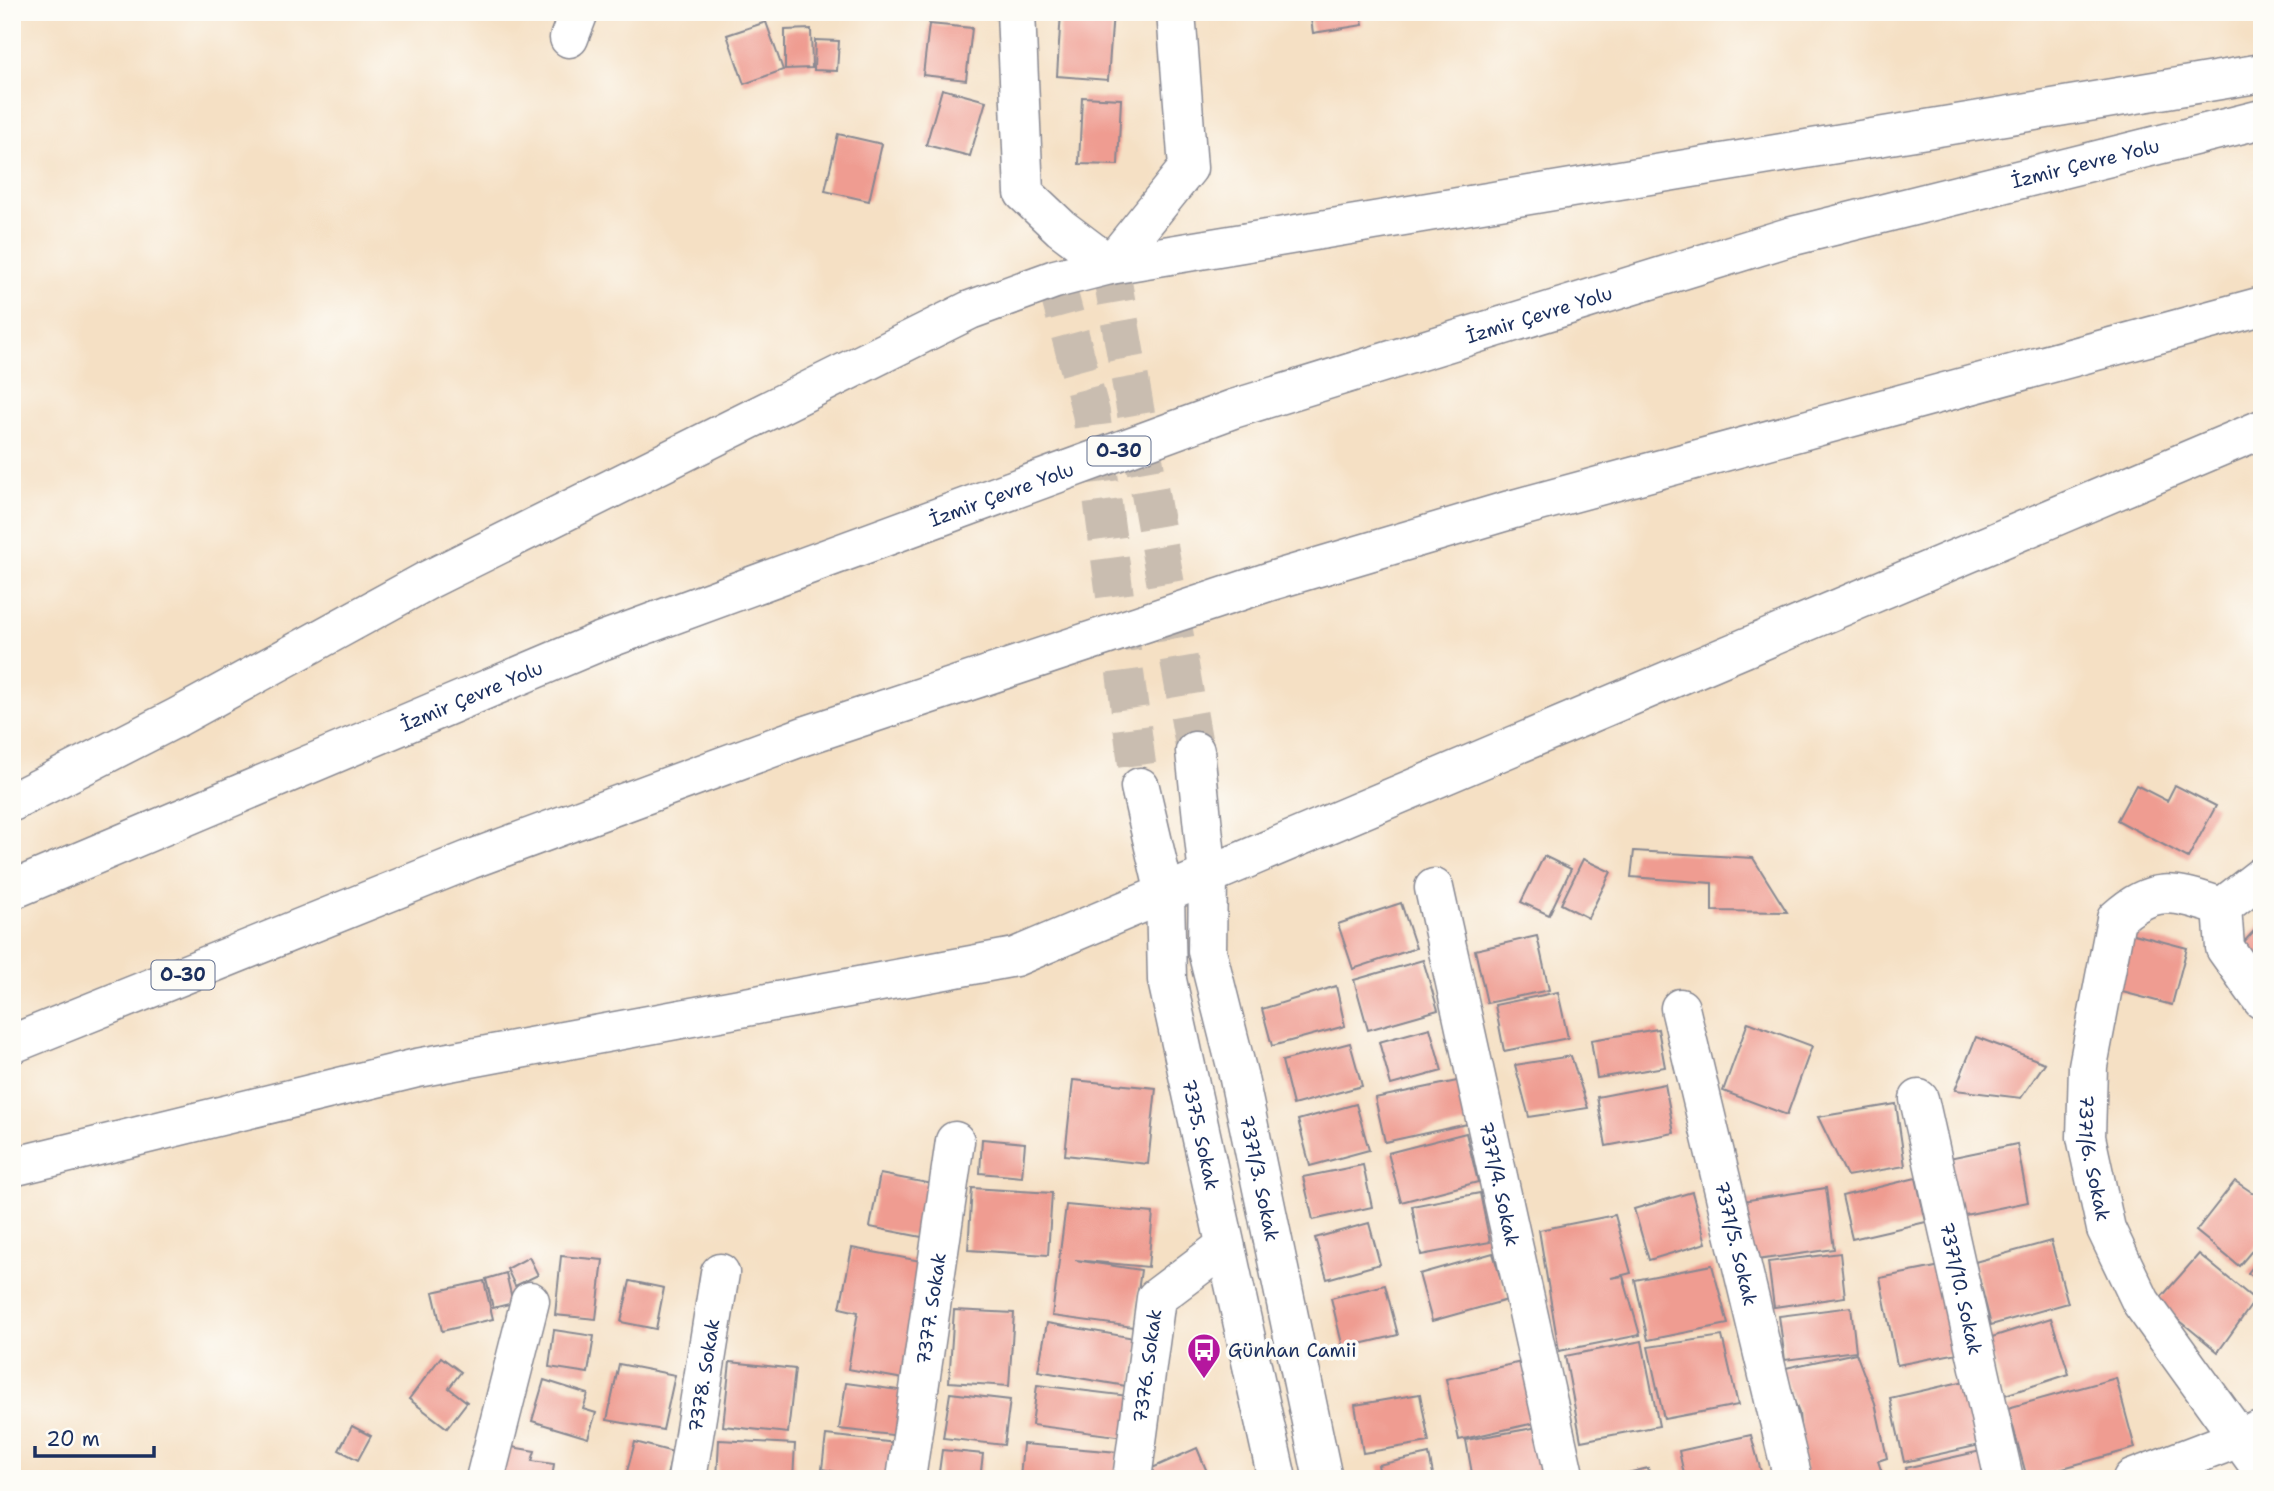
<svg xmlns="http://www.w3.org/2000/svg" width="2274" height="1491" viewBox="0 0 2274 1491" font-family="'Shantell Sans',sans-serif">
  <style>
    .building { fill: #ef9c91 }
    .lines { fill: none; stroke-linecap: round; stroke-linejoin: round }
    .minor-tunnel { stroke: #c9bdb0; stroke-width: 38; stroke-dasharray: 38 19; stroke-linecap: butt }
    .minor-casing { stroke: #888891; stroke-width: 41 }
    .highway-casing { stroke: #888891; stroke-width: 41 }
    .minor { stroke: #fff; stroke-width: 38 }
    .highway { stroke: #fff; stroke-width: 38 }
    .labels { text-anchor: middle; stroke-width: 7; stroke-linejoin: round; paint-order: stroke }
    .shield { fill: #fdfcf7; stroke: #5f6c8c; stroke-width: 2 }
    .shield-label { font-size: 18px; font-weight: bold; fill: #1b2f5e }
    .street-label { font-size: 19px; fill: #1b2f5e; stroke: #fdfcf7 }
    .poi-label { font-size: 19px; fill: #1b2f5e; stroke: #fdfcf7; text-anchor: start }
  </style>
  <rect width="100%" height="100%" fill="#fdfcf7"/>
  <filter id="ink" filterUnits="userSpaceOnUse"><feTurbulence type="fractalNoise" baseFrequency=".0143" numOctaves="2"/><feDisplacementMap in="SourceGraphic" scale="14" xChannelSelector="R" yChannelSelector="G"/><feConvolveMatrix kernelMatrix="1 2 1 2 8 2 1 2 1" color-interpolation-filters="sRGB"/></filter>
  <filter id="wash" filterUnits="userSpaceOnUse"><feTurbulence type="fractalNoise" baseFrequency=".00686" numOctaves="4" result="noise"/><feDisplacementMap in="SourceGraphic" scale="28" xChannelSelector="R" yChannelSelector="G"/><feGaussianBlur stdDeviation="1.57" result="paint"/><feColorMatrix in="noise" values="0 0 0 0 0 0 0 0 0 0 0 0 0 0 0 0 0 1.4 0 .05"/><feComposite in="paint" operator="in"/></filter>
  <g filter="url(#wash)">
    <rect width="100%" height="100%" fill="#f5e0c4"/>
    <g id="blocks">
      <g class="building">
        <polygon points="1061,12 1113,12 1108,80 1057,76"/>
        <polygon points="1310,12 1361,12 1363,25 1313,33"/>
        <polygon points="766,22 783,70 744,84 727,35"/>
        <polygon points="929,24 972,28 966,80 923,75"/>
        <polygon points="811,29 812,68 785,69 785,30"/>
        <polygon points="815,40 839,41 837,71 814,70"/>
        <polygon points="942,89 986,101 970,156 926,145"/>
        <polygon points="1082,97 1121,99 1118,165 1079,164"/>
        <polygon points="838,134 882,144 869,201 825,191"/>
        <polygon points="2136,785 2167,801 2175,785 2216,806 2188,858 2117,820"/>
        <polygon points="1634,851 1753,858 1787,912 1712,911 1712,883 1631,877"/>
        <polygon points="1544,856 1571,869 1549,915 1521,902"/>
        <polygon points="1583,859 1611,872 1588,918 1561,904"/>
        <polygon points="1401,903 1416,948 1353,969 1338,924"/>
        <polygon points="2262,922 2262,961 2242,944"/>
        <polygon points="2126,932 2187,948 2172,1005 2111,989"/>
        <polygon points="1537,936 1549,990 1487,1003 1475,950"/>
        <polygon points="1423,960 1438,1010 1368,1030 1354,980"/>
        <polygon points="1336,986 1345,1026 1272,1046 1262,1009"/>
        <polygon points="1558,992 1568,1038 1504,1051 1495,1005"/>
        <polygon points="1748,1022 1812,1046 1787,1115 1723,1091"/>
        <polygon points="1430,1028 1442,1071 1391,1085 1379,1042"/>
        <polygon points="1658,1029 1665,1067 1597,1078 1591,1040"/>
        <polygon points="1976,1037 2045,1063 2021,1098 1955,1090"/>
        <polygon points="1350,1043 1362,1086 1293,1105 1282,1061"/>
        <polygon points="1571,1056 1588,1108 1529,1117 1515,1065"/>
        <polygon points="1073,1080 1156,1088 1148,1164 1065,1155"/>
        <polygon points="1462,1080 1472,1123 1385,1142 1375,1098"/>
        <polygon points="1665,1084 1674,1133 1606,1146 1597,1097"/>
        <polygon points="1356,1104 1369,1150 1310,1166 1298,1120"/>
        <polygon points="1896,1104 1905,1166 1847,1176 1818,1117"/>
        <polygon points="1466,1133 1478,1182 1401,1202 1388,1153"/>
        <polygon points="982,1139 1025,1143 1022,1177 980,1173"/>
        <polygon points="2017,1144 2028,1202 1960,1216 1949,1158"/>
        <polygon points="1363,1165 1372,1207 1313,1220 1303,1177"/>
        <polygon points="880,1174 938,1185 927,1238 870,1227"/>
        <polygon points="1916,1178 1926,1222 1852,1239 1842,1196"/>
        <polygon points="2235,1181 2262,1199 2262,1239 2239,1266 2196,1231"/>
        <polygon points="972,1188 1052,1193 1048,1255 968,1250"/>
        <polygon points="1826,1188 1834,1249 1750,1261 1742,1201"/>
        <polygon points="1692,1192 1706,1243 1649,1260 1634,1209"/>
        <polygon points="1480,1193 1490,1242 1421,1255 1412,1206"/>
        <polygon points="1066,1205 1153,1213 1148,1267 1075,1260 1141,1270 1133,1327 1052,1316"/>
        <polygon points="1615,1215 1631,1273 1611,1278 1623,1276 1640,1335 1559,1351 1539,1230"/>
        <polygon points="1369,1223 1380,1264 1327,1279 1315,1238"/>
        <polygon points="2051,1241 2068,1303 1991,1325 1975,1262"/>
        <polygon points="852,1248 931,1263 909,1380 848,1369 858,1312 840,1308"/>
        <polygon points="1493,1253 1507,1300 1432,1321 1419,1274"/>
        <polygon points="1840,1253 1845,1297 1774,1307 1768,1262"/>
        <polygon points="2199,1254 2255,1300 2218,1352 2157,1302"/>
        <polygon points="2262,1255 2262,1283 2248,1273"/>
        <polygon points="561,1256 603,1260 596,1319 555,1315"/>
        <polygon points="529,1257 538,1275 515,1286 507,1269"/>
        <polygon points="1712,1265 1728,1324 1648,1340 1635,1280"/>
        <polygon points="1941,1266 1958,1353 1897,1365 1880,1278"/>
        <polygon points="506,1273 513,1303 493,1308 486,1279"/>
        <polygon points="484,1281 493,1319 442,1331 433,1292"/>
        <polygon points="630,1281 664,1288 656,1329 621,1322"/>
        <polygon points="1385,1285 1398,1335 1343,1348 1331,1298"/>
        <polygon points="1851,1307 1856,1351 1785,1360 1779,1316"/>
        <polygon points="954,1310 1014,1313 1009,1386 949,1382"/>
        <polygon points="2051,1318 2069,1374 2005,1395 1986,1339"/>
        <polygon points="1047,1323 1140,1339 1132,1387 1038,1371"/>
        <polygon points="554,1330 594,1336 588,1373 549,1367"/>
        <polygon points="1722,1336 1738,1405 1664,1419 1648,1347"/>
        <polygon points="1642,1341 1659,1426 1581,1441 1565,1356"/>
        <polygon points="1856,1353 1875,1403 1887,1458 1878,1461 1884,1479 1805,1479 1799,1413 1781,1369"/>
        <polygon points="441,1357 461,1372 449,1388 467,1402 447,1428 409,1399"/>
        <polygon points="1526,1361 1539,1422 1459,1440 1446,1379"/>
        <polygon points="730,1362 795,1369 788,1433 723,1426"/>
        <polygon points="619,1364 675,1375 663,1430 607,1420"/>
        <polygon points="2116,1378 2135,1448 2027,1478 2008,1408"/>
        <polygon points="544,1380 588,1394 583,1409 596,1413 588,1438 532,1421"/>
        <polygon points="1965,1381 1980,1445 1904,1462 1890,1398"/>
        <polygon points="846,1383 906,1391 901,1436 839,1429"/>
        <polygon points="1037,1385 1137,1397 1131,1438 1032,1425"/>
        <polygon points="950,1393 1010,1400 1004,1445 943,1438"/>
        <polygon points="1420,1394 1429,1442 1363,1453 1355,1405"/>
        <polygon points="352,1426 371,1436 358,1460 339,1450"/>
        <polygon points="1539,1427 1549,1479 1473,1479 1466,1440"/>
        <polygon points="826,1435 896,1443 894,1479 869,1479 822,1469"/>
        <polygon points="1751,1435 1763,1479 1685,1479 1679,1451"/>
        <polygon points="719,1440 795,1444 793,1479 717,1479"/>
        <polygon points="635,1442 673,1452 666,1479 625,1479"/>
        <polygon points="1023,1444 1118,1452 1115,1479 1020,1479"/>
        <polygon points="506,1446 535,1451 532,1461 554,1464 552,1479 501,1479"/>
        <polygon points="1197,1448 1210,1479 1139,1479 1139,1474"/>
        <polygon points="942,1450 983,1454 980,1479 938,1479"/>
        <polygon points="1981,1451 1987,1479 1908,1479 1905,1468"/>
        <polygon points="1429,1454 1434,1479 1381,1479 1378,1465"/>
        <polygon points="1648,1468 1651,1479 1607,1479 1607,1478"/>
      </g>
    </g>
  </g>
  <g filter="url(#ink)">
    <use href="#blocks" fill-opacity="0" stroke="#888891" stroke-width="2"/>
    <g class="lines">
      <g class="minor-tunnel">
        <polyline points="1110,265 1195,751"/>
        <polyline points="1055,279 1091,413 1140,787"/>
      </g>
      <g class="minor-casing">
        <g id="minor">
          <polyline points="1016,12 1024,193 1061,228 1110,265 1188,168 1176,12"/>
          <polyline points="569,38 579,12"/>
          <path id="s1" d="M1195,751L1208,876L1207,951L1238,1074L1323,1479"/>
          <path id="s2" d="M1140,787L1165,894L1167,980L1277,1479"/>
          <path id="s3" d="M1434,888L1565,1479"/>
          <path id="s4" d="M2222,907C2177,893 2155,883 2116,919L2088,1066L2086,1137L2106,1229L2141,1302L2262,1470"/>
          <polyline points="2222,907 2225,948 2262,1000"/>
          <polyline points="2222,907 2262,876"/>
          <path id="s5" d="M1680,1008L1793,1479"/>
          <path id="s6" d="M1919,1099L2004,1479"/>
          <polyline points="485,1479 530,1301"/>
          <path id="s7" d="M687,1479L720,1273"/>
          <path id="s8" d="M906,1479L955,1141"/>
          <path id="s9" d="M1132,1479L1156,1298L1225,1246"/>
          <polyline points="2132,1479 2260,1430"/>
        </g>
      </g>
      <g class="highway-casing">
        <g id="highway">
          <polyline points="12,802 178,717 428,580 970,310 1055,279 1110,265 2262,73"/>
          <path id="s10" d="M12,890L599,642L1233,409L1789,237L2262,119"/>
          <polyline points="12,1044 469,860 804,736 1271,581 1510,510 2262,306"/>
          <polyline points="12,1167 417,1068 1015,957 2262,429"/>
        </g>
      </g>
      <use href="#minor" class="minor"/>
      <use href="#highway" class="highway"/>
    </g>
  </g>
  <defs>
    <g id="bus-pin" transform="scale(1.75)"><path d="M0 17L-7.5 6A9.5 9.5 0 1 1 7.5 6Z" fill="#b5179e" stroke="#fdfcf7"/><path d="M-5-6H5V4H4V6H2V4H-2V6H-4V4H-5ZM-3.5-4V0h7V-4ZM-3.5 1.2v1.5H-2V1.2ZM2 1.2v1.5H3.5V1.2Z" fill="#fff"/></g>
  </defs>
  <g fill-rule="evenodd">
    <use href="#bus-pin" x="1204" y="1350"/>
  </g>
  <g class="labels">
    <g class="shield">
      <rect x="1087.5" y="436.5" width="63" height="29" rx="5"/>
      <rect x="151.5" y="960.5" width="63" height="29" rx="5"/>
    </g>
    <g class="shield-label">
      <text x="1119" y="457">O-30</text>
      <text x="183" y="981">O-30</text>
    </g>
    <g class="street-label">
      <text dy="7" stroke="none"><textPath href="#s10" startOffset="2200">İzmir Çevre Yolu</textPath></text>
      <text dy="7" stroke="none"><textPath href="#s10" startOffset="1633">İzmir Çevre Yolu</textPath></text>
      <text dy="7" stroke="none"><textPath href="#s10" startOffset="1066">İzmir Çevre Yolu</textPath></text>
      <text dy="7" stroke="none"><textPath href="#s10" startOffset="499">İzmir Çevre Yolu</textPath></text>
      <text dy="7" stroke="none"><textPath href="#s2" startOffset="354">7375. Sokak</textPath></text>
      <text dy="7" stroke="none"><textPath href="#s4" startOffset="357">7371/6. Sokak</textPath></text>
      <text dy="7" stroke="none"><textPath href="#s1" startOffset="434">7371/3. Sokak</textPath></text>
      <text dy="7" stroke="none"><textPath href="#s3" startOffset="303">7371/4. Sokak</textPath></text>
      <text dy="7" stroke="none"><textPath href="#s5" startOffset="242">7371/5. Sokak</textPath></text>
      <text dy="7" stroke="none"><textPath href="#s6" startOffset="194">7371/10. Sokak</textPath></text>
      <text dy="7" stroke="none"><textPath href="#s8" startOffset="172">7377. Sokak</textPath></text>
      <text dy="7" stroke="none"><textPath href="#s9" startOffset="114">7376. Sokak</textPath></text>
      <text dy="7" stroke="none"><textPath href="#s7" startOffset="105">7378. Sokak</textPath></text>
    </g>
    <g class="poi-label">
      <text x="1228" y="1357">Günhan Camii</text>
    </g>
  </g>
  <rect width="2274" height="1491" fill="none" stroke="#fdfcf7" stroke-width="42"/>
  <path d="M35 1446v10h119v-10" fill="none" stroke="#1b2f5e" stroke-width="3.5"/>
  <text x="46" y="1446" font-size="21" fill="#1b2f5e" stroke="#fdfcf7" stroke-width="5" paint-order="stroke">20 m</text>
</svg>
